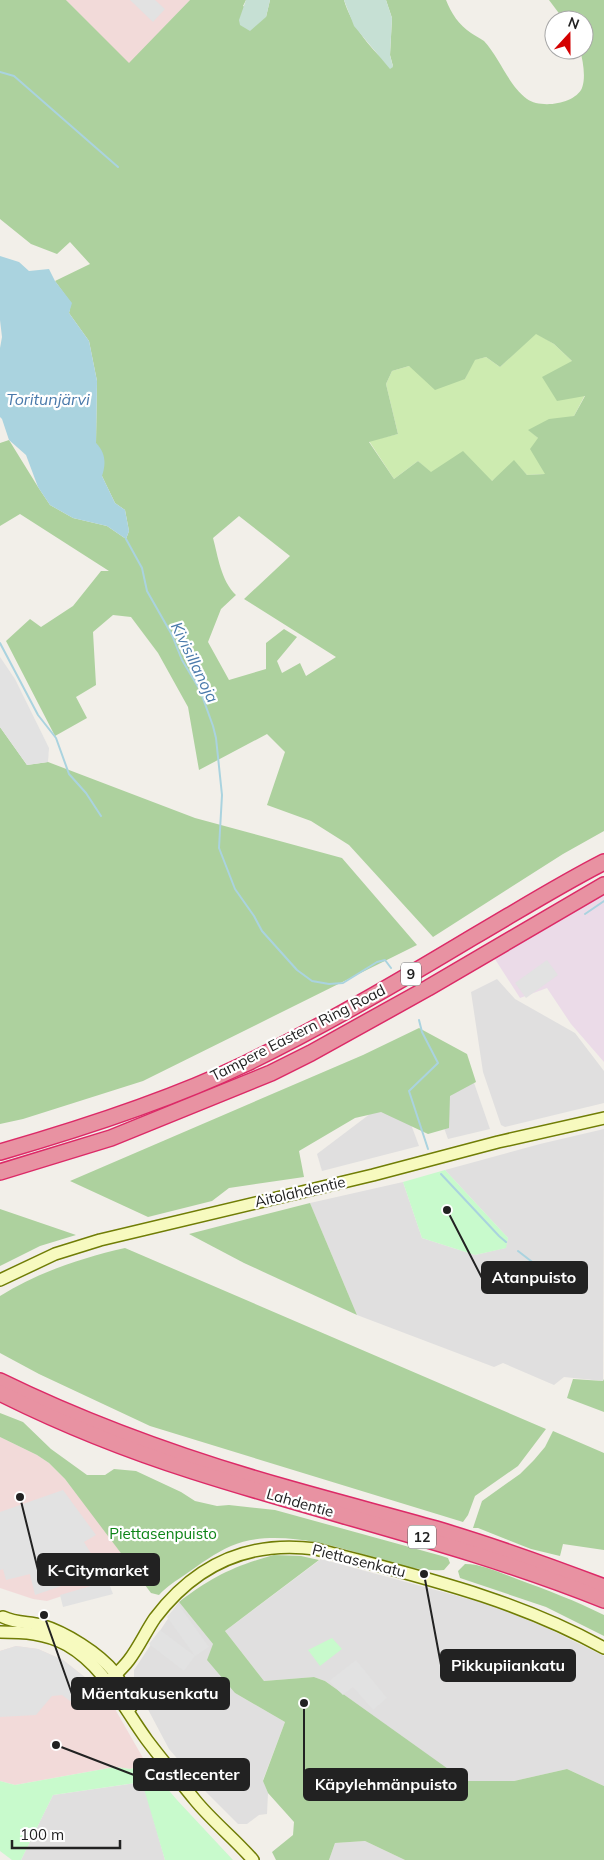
<svg xmlns="http://www.w3.org/2000/svg" width="604" height="1860" viewBox="0 0 604 1860" font-family="Mulish,sans-serif">
  <style>
    .residential { fill: #e0dfdf }
    .commercial { fill: #f2dad9 }
    .industrial { fill: #ebdbe8 }
    .grass { fill: #cdebb0 }
    .forest { fill: #add19e; fill-rule: evenodd }
    .wetland { fill: #c6e0d4 }
    .park { fill: #c8facc }
    .parking { fill: #e2e2e2 }
    .water { fill: #aad3df }
    .lines { fill: none; stroke-linecap: round; stroke-linejoin: round }
    .stream { stroke: #aad3df; stroke-width: 2 }
    .secondary-casing { stroke: #707d05; stroke-width: 14 }
    .highway-casing { stroke: #dc2a67; stroke-width: 18 }
    .secondary { stroke: #f7fabf; stroke-width: 11 }
    .highway { stroke: #e892a2; stroke-width: 15 }
    .labels { text-anchor: middle; stroke-width: 4.5; stroke-linejoin: round; paint-order: stroke }
    .shield { fill: #fff; stroke: #646464; stroke-width: 1 }
    .shield-label { font-size: 14px; font-weight: bold; fill: #222 }
    .street-label { font-size: 15px; fill: #222; stroke: #fff }
    .park-label { font-size: 15px; fill: #0c8416; stroke: #fff }
    .water-label { font-size: 16px; font-style: italic; fill: #4a7aab; stroke: #fff }
    .leader { fill: none; stroke: #222; stroke-width: 2 }
    .callout-dot { fill: #222; stroke: #fff; stroke-width: 2 }
    .callout { fill: #222; stroke: #222; stroke-width: 2 }
    .callout-label { font-size: 16px; text-anchor: middle; font-weight: bold; fill: #fff }
  </style>
  <rect width="100%" height="100%" fill="#f2efe9"/>
  <g class="residential">
    <polygon points="497,979 515,999 575,1033 604,1071 604,1103 505,1127 501,1125 483,1072 471,992"/>
    <polygon points="472,1077 490,1129 448,1139 435,1103"/>
    <polygon points="399,1092 419,1146 322,1171 317,1154"/>
    <polygon points="604,1129 603,1381 564,1377 554,1385 503,1363 494,1367 357,1315 310,1203 403,1182 422,1238 475,1255 505,1248 508,1238 445,1170 540,1144"/>
    <polygon points="321,1559 491,1605 545,1627 604,1656 604,1786 567,1769 514,1781 464,1781 325,1681 314,1677 264,1681 225,1631"/>
    <polygon points="179,1602 213,1644 235,1693 285,1722 263,1780 268,1793 267,1814 259,1815 247,1824 238,1824 206,1792 169,1749 134,1683 134,1670"/>
    <polygon points="143,1782 165,1860 21,1860 53,1795"/>
    <polygon points="365,1841 405,1860 329,1860 335,1843"/>
  </g>
  <g class="commercial">
    <polygon points="66,0 190,0 129,64"/>
    <polygon points="0,1437 37,1455 49,1463 65,1479 99,1523 127,1561 107,1581 47,1601 33,1599 0,1588"/>
    <polygon points="16,1646 38,1649 63,1660 91,1682 101,1698 107,1695 147,1765 130,1769 115,1767 15,1785 0,1781 0,1651"/>
  </g>
  <polygon class="industrial" points="604,895 604,1062 571,1024 547,988 520,998 493,956"/>
  <polygon class="grass" points="536,333 554,344 572,361 585,395 574,416 529,430 538,438 546,474 527,475 515,462 492,481 430,472 418,461 394,479 369,441 398,434 386,384 392,371 409,366 465,379 474,360 486,357 500,367"/>
  <g class="forest">
    <path d="M0,0H66L129,63L190,0H246L243,6L266,17L270,0H344C350,22 373,55 393,66L390,55L392,18L386,0H446C451,13 459,25 471,33C475,36 480,38 484,41C500,58 508,85 527,99C541,109 575,104 582,88C586,77 583,61 580,50H584V20H564L549,0H604V831L563,854L433,937L349,845L311,821L267,805L285,752L267,734L199,770L188,707L158,653L131,617L113,615L93,632L96,685L76,697L87,718L55,736L6,641L30,619L41,627L73,606L101,571H109L20,514L0,526V443L9,440L38,487L50,505L73,518L107,526L126,539L129,531L125,510L115,503L102,476L96,443L97,381L89,341L69,313L71,303L55,281L90,264L70,242L57,254L31,244L0,219ZM536,334L554,344L572,361L542,377L557,401L585,396L574,416L549,419L528,430L538,438L530,449L545,474L527,475L514,460L492,481L463,451L431,472L418,461L394,479L369,442L398,434L386,384L392,371L409,366L435,390L465,379L475,360L486,357L500,367ZM239,516L290,556L244,599L336,657L306,676L300,663L282,673L277,661L297,637L284,629L266,643V669L229,680L208,642L221,609L236,595C221,581 218,556 213,538Z"/>
    <polygon points="0,727 27,765 48,762 195,818 342,858 417,945 143,1081 23,1119 0,1124"/>
    <polygon points="419,1028 467,1054 476,1082 450,1096 449,1128 428,1134 381,1112 355,1118 299,1151 304,1177 229,1188 212,1201 148,1217 70,1181 363,1055"/>
    <polygon points="310,1203 357,1315 244,1263 189,1234"/>
    <polygon points="0,1209 76,1235 40,1246 0,1266"/>
    <path d="M125,1248L546,1429L518,1466L475,1496L468,1515L463,1522L150,1426L39,1374L0,1353V1296C39,1272 81,1258 125,1248Z"/>
    <polygon points="573,1379 603,1381 604,1379 604,1412 567,1398"/>
    <path d="M0,1413L23,1422L51,1449L87,1475H105L114,1469L136,1471L181,1492L195,1501L217,1506L229,1505L275,1510L442,1556L448,1558L450,1563L444,1570C414,1572 383,1561 355,1552C318,1541 268,1530 231,1546C215,1553 200,1564 186,1574C176,1581 167,1586 159,1595L151,1593L65,1479L49,1463L37,1455L0,1437Z"/>
    <polygon points="553,1431 604,1453 604,1550 563,1544 560,1556 531,1549 478,1528 473,1528 482,1501 520,1474 534,1460 545,1447"/>
    <path d="M274,1555L301,1556L319,1560L225,1631L264,1681L314,1677L325,1681L465,1781H514L567,1769L604,1786V1860H405L365,1841L335,1843L329,1860H276L272,1852L293,1835L294,1822L268,1793L263,1781L285,1722L235,1693L207,1660L213,1644L179,1602C212,1577 234,1566 274,1555Z"/>
    <path d="M465,1564C482,1564 501,1573 517,1579C547,1590 576,1601 604,1615V1636L546,1607L460,1578L458,1571Z"/>
  </g>
  <g class="wetland">
    <polygon points="246,0 270,0 266,17 250,31 240,25 239,20"/>
    <polygon points="344,0 386,0 392,18 390,55 393,67 390,69 354,26"/>
  </g>
  <g class="park">
    <polygon points="445,1170 508,1238 506,1248 475,1255 422,1238 403,1182"/>
    <polygon points="332,1638 342,1649 320,1666 308,1650"/>
    <polygon points="147,1765 177,1800 233,1860 165,1860 142,1782 53,1795 21,1860 12,1860 0,1851 0,1781 15,1785 115,1767 130,1769"/>
  </g>
  <g class="parking">
    <polygon points="130,0 155,0 165,9 153,22"/>
    <polygon points="0,657 15,679 49,748 48,762 27,765 0,727"/>
    <polygon points="547,960 558,975 526,998 515,983"/>
    <polygon points="63,1490 96,1535 84,1542 102,1572 35,1595 30,1574 6,1580 3,1569 0,1570 0,1512"/>
    <polygon points="108,1581 113,1594 63,1607 60,1595"/>
    <polygon points="178,1604 209,1647 195,1656 184,1671 149,1644 160,1630 195,1656 167,1617"/>
    <polygon points="16,1646 38,1649 63,1660 91,1682 101,1698 70,1701 62,1695 52,1696 36,1715 0,1717 0,1651"/>
    <polygon points="356,1660 387,1698 373,1710 353,1687 343,1695 329,1681"/>
  </g>
  <path class="water" d="M0,256L19,262L29,271L49,269L55,281L72,303L69,313L89,341L97,381L96,443C106,453 106,464 102,476L115,503L125,510L129,531L126,539L107,526L73,518L50,505L38,487L26,455L9,440L2,419L0,417V348L2,337L0,320Z"/>
  <g class="lines">
    <g class="stream">
      <polyline points="0,72 14,76 118,167"/>
      <polyline points="126,539 142,568 147,591 172,635 182,660 200,690 213,726 216,738 222,795 219,848 235,889 254,916 262,931 297,970 312,981 329,984 343,983 377,962 385,960 391,968"/>
      <polyline points="0,643 38,715 56,738 69,774 86,793 101,816"/>
      <polyline points="585,914 604,901"/>
      <polyline points="419,1020 422,1032 438,1063 409,1091 428,1149"/>
      <polyline points="441,1174 499,1236 506,1242"/>
      <polyline points="518,1251 553,1278 571,1279"/>
    </g>
    <g class="secondary-casing">
      <g id="secondary">
        <polyline points="0,1280 55,1254 100,1240 373,1175 498,1142 604,1118"/>
        <path d="M3,1617C15,1623 28,1622 41,1625C65,1632 99,1653 115,1673C119,1679 129,1700 131,1707"/>
        <path d="M0,1632C23,1632 46,1633 67,1645C104,1666 123,1707 147,1740C162,1760 179,1780 195,1800C212,1821 235,1839 253,1860"/>
        <path d="M108,1682C115,1675 123,1668 129,1660C139,1647 146,1631 155,1618C196,1564 249,1540 316,1549C416,1576 512,1597 604,1648"/>
      </g>
    </g>
    <g class="highway-casing">
      <g id="highway">
        <path d="M0,1152C80,1129 170,1100 245,1064C323,1026 398,982 473,937C516,912 559,885 604,862"/>
        <polyline points="0,1172 111,1138 271,1073 311,1053 428,988 604,885"/>
        <path d="M0,1381C92,1426 188,1460 287,1488C336,1502 386,1515 436,1529C493,1546 549,1566 604,1587"/>
        <path d="M0,1393C62,1424 127,1450 193,1471C330,1515 470,1546 604,1600"/>
      </g>
    </g>
    <use href="#secondary" class="secondary"/>
    <use href="#highway" class="highway"/>
  </g>
  <g class="labels">
    <g class="shield">
      <rect x="401" y="962.5" width="20" height="23" rx="4"/>
      <rect x="408" y="1525.5" width="28" height="23" rx="4"/>
    </g>
    <g class="shield-label">
      <text x="411" y="979">9</text>
      <text x="422" y="1542">12</text>
    </g>
    <g class="street-label">
      <text transform="translate(298 1033) rotate(-27)" y="5">Tampere Eastern Ring Road</text>
      <text transform="translate(300 1192) rotate(-13)" y="5">Aitolahdentie</text>
      <text transform="translate(300 1503) rotate(16)" y="5">Lahdentie</text>
      <text transform="translate(359 1561) rotate(14)" y="5">Piettasenkatu</text>
    </g>
    <g class="park-label">
      <text x="163" y="1539">Piettasenpuisto</text>
    </g>
    <g class="water-label">
      <text x="48" y="405">Toritunjärvi</text>
      <text transform="translate(195 662) rotate(64)" y="6">Kivisillanoja</text>
    </g>
  </g>
  <path class="leader" d="M447 1210L482 1278M20 1497L38 1570M424 1574L441 1665M44 1615L72 1694M56 1745L134 1775M304 1703L304 1784"/>
  <g class="callout-dot">
    <circle cx="447" cy="1210" r="5"/>
    <circle cx="20" cy="1497" r="5"/>
    <circle cx="424" cy="1574" r="5"/>
    <circle cx="44" cy="1615" r="5"/>
    <circle cx="56" cy="1745" r="5"/>
    <circle cx="304" cy="1703" r="5"/>
  </g>
  <g class="callout">
    <rect x="482" y="1262" width="105" height="31" rx="5"/>
    <rect x="38" y="1554" width="121" height="31" rx="5"/>
    <rect x="441" y="1650" width="134" height="31" rx="5"/>
    <rect x="72" y="1678" width="157" height="31" rx="5"/>
    <rect x="134" y="1759" width="115" height="31" rx="5"/>
    <rect x="304" y="1769" width="163" height="31" rx="5"/>
  </g>
  <g class="callout-label">
    <text x="534" y="1283">Atanpuisto</text>
    <text x="98" y="1576">K-Citymarket</text>
    <text x="508" y="1671">Pikkupiiankatu</text>
    <text x="150" y="1699">Mäentakusenkatu</text>
    <text x="192" y="1780">Castlecenter</text>
    <text x="386" y="1790">Käpylehmänpuisto</text>
  </g>
  <g transform="translate(569 35) rotate(21)"><circle r="24" fill="#ffffff" stroke="#a7a7a7"/>
  <path d="M0-4L9 19L0 12L-9 19Z" fill="#d40000"/>
  <text y="-8" font-size="14" font-weight="bold" text-anchor="middle" fill="#222222">N</text>
  </g>
  <path d="M12 1840v8h108v-8" fill="none" stroke="#222222" stroke-width="2.5"/>
  <text x="20" y="1840" font-size="15" fill="#222222" stroke="#ffffff" stroke-width="4" paint-order="stroke">100 m</text>
</svg>
